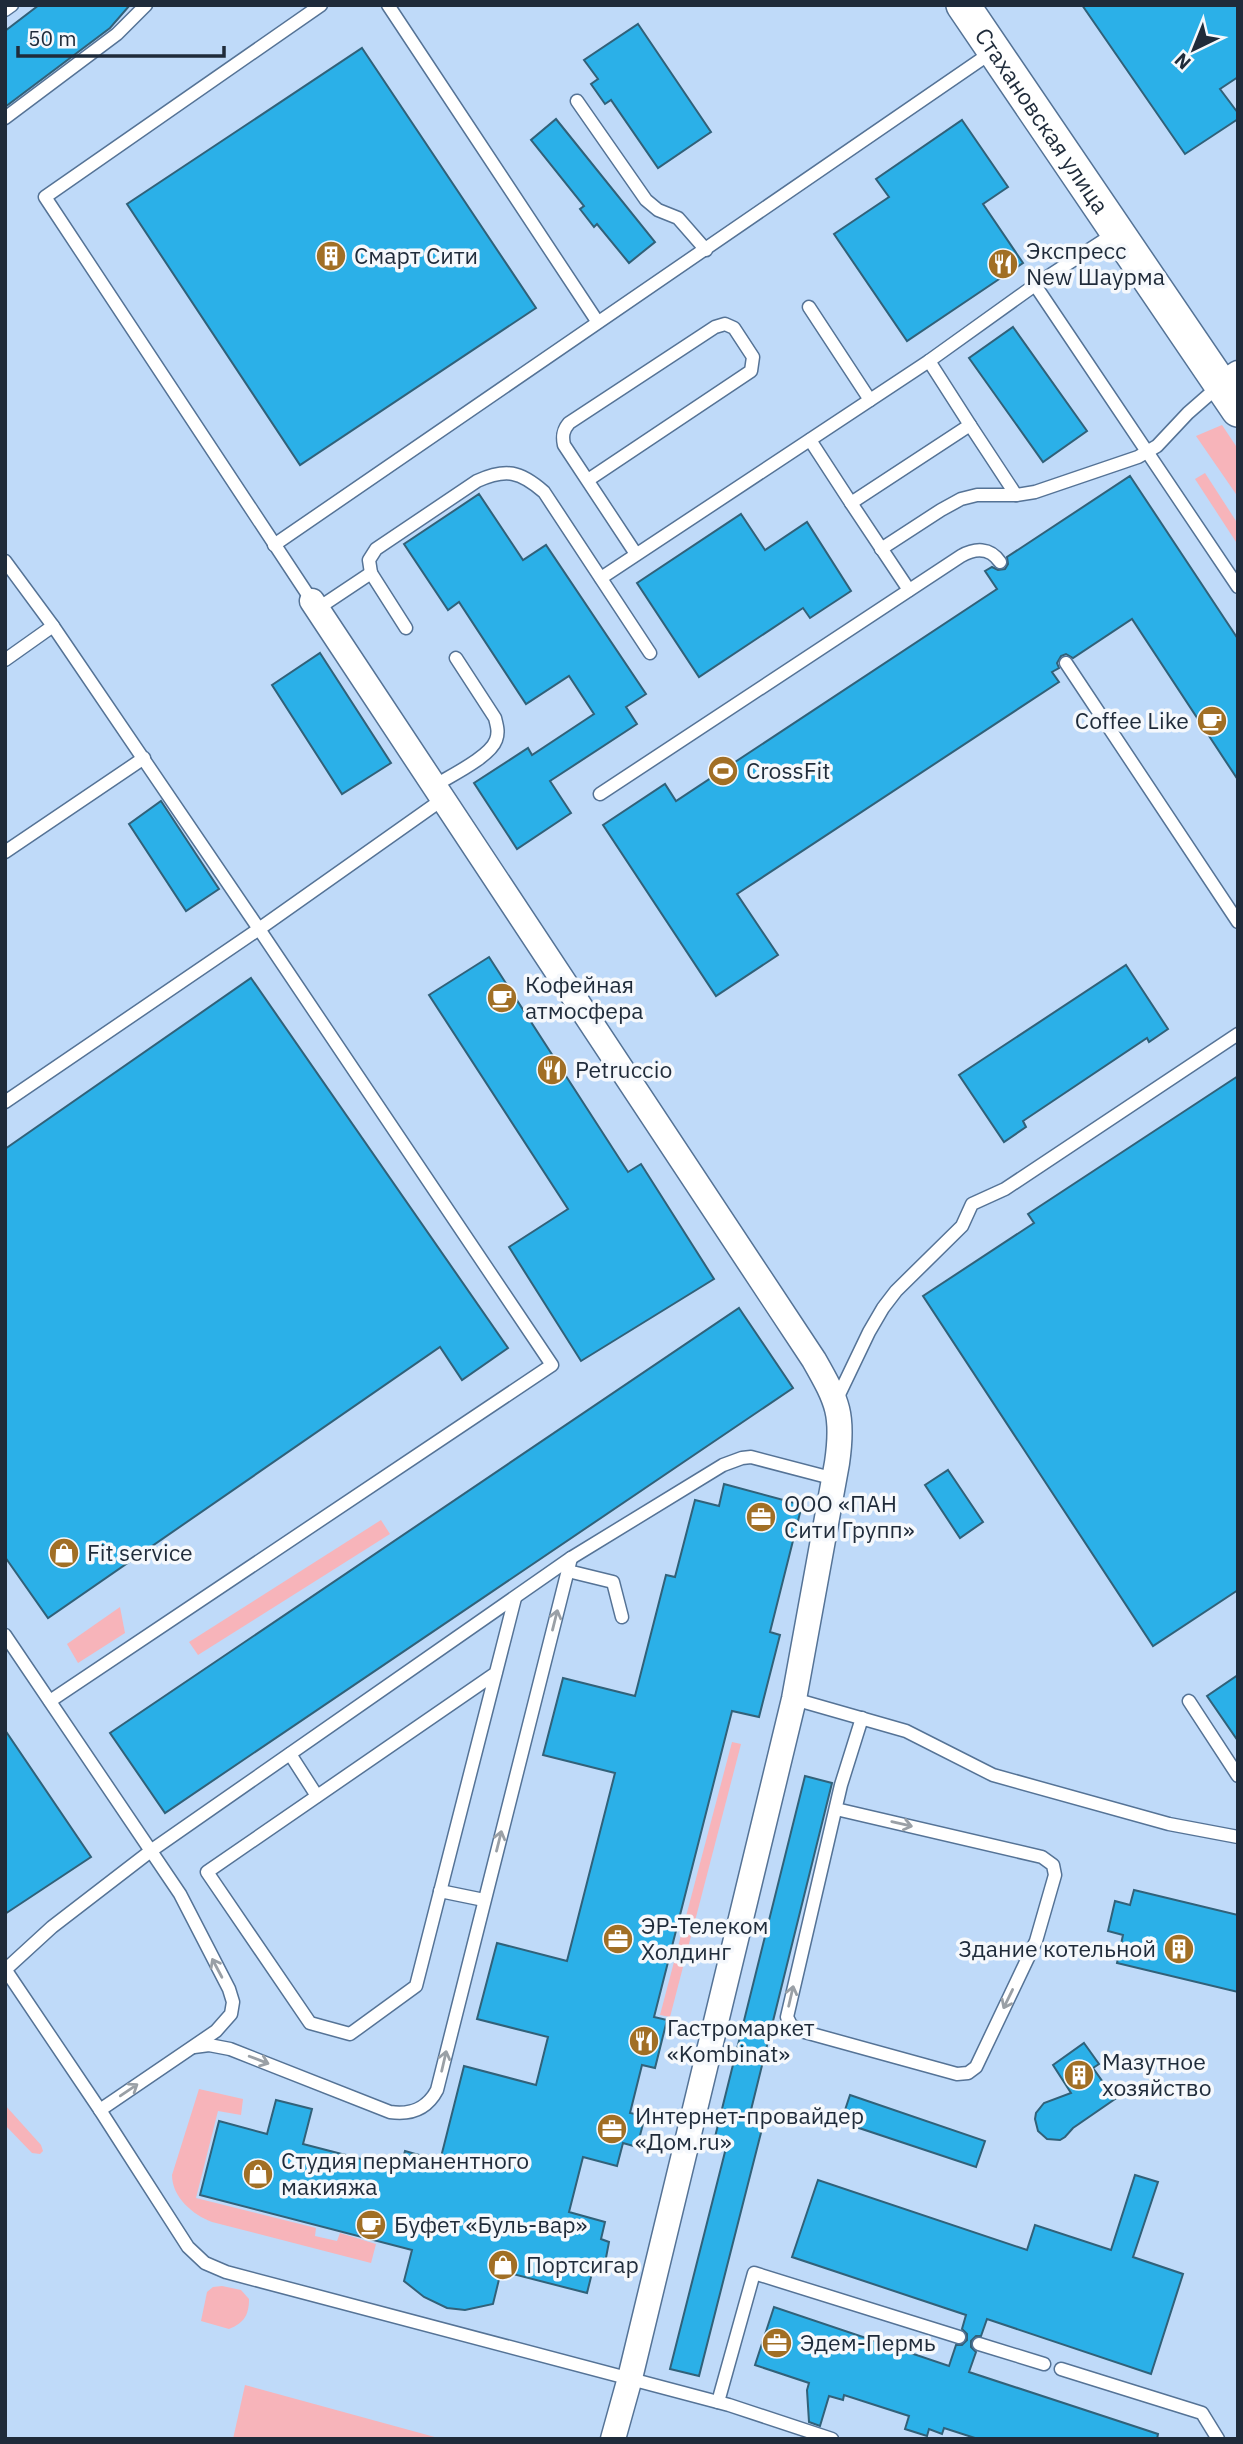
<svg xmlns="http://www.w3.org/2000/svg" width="1243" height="2444" viewBox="0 0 1243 2444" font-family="'IBM Plex Sans',sans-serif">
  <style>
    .green { fill: #f7b4ba }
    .building { fill: #2bb0e8; stroke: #316179; stroke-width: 2 }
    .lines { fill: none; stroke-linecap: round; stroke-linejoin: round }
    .lane-casing { stroke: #557396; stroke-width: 15 }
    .street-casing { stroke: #557396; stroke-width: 27 }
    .secondary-casing { stroke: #557396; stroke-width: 36 }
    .lane { stroke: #fff; stroke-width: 12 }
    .street { stroke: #fff; stroke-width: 24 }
    .secondary { stroke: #fff; stroke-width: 33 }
    .oneway { stroke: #9aa0a6 }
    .labels { text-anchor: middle; stroke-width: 7; stroke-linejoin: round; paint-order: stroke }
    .street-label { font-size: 23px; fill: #1f2b3a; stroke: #f5f8fc }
    .poi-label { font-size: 23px; fill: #1f2b3a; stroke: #f5f8fc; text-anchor: start }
  </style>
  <rect width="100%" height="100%" fill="#bfdaf9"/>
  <g class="green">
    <polygon points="1222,425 1238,449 1238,497 1196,436"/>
    <polygon points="1205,473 1238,524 1238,545 1195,479"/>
    <polygon points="381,1520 390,1534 198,1655 189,1642"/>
    <polygon points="120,1607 125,1633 78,1663 67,1644"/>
    <polygon points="732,1742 741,1744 670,2017 660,2015"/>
    <path d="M199,2089L243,2099L241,2115L218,2111L196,2198L316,2228L315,2236L337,2241L340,2233L376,2244L371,2263L212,2222C193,2215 172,2197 172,2175Z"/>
    <polygon points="5,2105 41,2145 43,2151 40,2154 32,2153 5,2125"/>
    <path d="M222,2286L241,2290L249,2299C249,2315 244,2323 229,2329L201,2321L207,2292L213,2287Z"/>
    <polygon points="245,2385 442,2439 233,2439"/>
  </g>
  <g class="building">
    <polygon points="39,5 130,5 110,28 5,107 5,31"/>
    <polygon points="1082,5 1238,5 1238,77 1220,89 1238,113 1238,119 1185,154"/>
    <polygon points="638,24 711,132 658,168 611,100 605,104 591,84 598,79 584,60"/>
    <polygon points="362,48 536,308 300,465 127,204"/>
    <polygon points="556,119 655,242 629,263 597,224 594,227 580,209 584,206 531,140"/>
    <polygon points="962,120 1008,187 983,204 1023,263 907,341 834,234 889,197 876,179"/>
    <polygon points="1013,327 1087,431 1043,462 969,358"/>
    <polygon points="1130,476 1238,639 1238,780 1132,619 1073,658 1066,654 1061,656 1057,663 1059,668 1052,672 1059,682 737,894 778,955 716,996 603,825 665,784 676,801 997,589 985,571 992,567 998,570 1005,569 1008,564 1007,557"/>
    <polygon points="479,494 523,560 546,545 646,694 626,707 637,724 550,781 571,813 517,849 474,783 528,748 532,755 594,714 569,676 526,704 459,602 448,610 404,544"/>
    <polygon points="741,514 765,550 807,522 851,591 810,618 803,608 699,677 637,583"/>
    <polygon points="320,653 391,763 342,794 272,685"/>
    <polygon points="161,801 219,889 186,911 129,824"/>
    <polygon points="489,957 628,1172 641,1164 714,1279 581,1361 509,1247 568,1209 429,995"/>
    <polygon points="1126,965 1168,1029 1149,1042 1147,1038 1023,1121 1026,1127 1004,1142 959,1075"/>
    <polygon points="251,978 508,1348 462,1380 440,1347 48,1618 5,1557 5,1149"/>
    <polygon points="1238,1076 1238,1590 1153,1646 923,1296 1034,1223 1028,1214"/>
    <polygon points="739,1308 793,1388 165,1813 110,1733"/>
    <polygon points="948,1470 983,1522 960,1538 925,1485"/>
    <polygon points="724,1484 802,1505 770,1632 780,1635 759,1717 732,1711 654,2017 667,2020 655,2068 642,2065 630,2113 645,2116 637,2147 623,2143 617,2166 583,2157 569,2212 605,2222 601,2239 609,2242 605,2263 595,2261 587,2293 501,2271 493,2304 465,2310 447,2308 424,2297 404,2281 412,2250 200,2195 219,2121 267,2134 276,2100 312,2109 303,2144 400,2169 405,2151 440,2161 464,2066 536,2085 548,2037 477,2019 497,1943 567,1961 615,1773 543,1755 563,1678 635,1696 666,1575 675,1577 695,1500 719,1506"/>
    <polygon points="1238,1675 1238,1741 1207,1696"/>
    <polygon points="5,1730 91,1857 5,1914"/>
    <polygon points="805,1776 832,1783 749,2118 764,2121 699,2376 670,2369 728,2140 715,2137"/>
    <polygon points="1134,1890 1238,1915 1238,1992 1117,1963 1123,1935 1108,1931 1115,1901 1130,1905"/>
    <polygon points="1084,2043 1099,2064 1093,2068 1115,2099 1073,2128 1065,2137 1060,2140 1047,2139 1038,2131 1035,2119 1036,2113 1044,2103 1071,2093 1053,2065"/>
    <polygon points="850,2095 985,2141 976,2167 841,2122"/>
    <polygon points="1135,2175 1158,2182 1133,2257 1183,2274 1151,2374 987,2319 981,2336 976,2336 971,2341 971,2347 976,2352 969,2372 1158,2434 1157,2439 978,2439 944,2428 942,2434 929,2429 927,2436 905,2429 909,2416 844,2395 843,2400 829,2396 820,2426 809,2422 807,2390 809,2383 755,2365 774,2307 949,2366 956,2345 962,2345 967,2340 967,2334 962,2329 966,2315 792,2257 818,2180 1027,2250 1035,2225 1111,2250"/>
  </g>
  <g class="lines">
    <g class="lane-casing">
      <g id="lane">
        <polyline points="388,5 597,321"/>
        <polyline points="5,10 12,5"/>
        <polyline points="577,101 646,200 658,210 678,218 706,250"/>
        <polyline points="5,118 117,34 146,5"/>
        <polyline points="1035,285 1238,587"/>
        <polyline points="809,307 870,400"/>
        <polyline points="970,425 1016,495"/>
        <polyline points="810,440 851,503"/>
        <path d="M588,480L751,371L753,357L734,328L725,324L715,327L569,423C563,430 562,436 564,445L636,554"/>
        <polyline points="274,545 992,52"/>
        <polyline points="881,549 941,510 961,499 977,495 1016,495 1035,492 1138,457 1157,446 1188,413 1220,385"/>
        <polyline points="5,561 53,626 259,929 443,799"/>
        <path d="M371,573L369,560L376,549L477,481C506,468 520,471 544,492L650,653"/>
        <polyline points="601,578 929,361 1035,285 1115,233"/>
        <polyline points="909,590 851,503 970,425 929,361"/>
        <polyline points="312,601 45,197 321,5"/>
        <polyline points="317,609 371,573 406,628"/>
        <polyline points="5,660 53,626"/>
        <polyline points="1066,663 1238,922"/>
        <path d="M434,786C450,776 490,757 496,740C499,732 497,726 495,718L456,658"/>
        <path d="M600,794L961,556C975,548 990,547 1000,562"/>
        <polyline points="5,852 144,758"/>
        <polyline points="5,1102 259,929 552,1365 50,1701"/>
        <polyline points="835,1403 869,1332 883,1308 896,1291 962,1226 972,1204 1005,1189 1238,1034"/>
        <polyline points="568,1571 613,1582 622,1617"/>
        <polyline points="5,1635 180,1894 229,1989 233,2002 231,2014 216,2031 100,2110"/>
        <polyline points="496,1673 207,1872 310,2023 350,2034 416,1986 515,1598"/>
        <polyline points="794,1699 906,1731 993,1775 1169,1824 1238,1837"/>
        <polyline points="1189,1701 1238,1776"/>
        <polyline points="290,1754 317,1796"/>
        <polyline points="836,1809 1042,1857 1053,1865 1055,1875 1036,1941 976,2067 968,2073 957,2074 801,2031 791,2025 787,2017 841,1785 862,1718"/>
        <polyline points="440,1891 484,1900"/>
        <polyline points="5,1969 100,2110 188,2247 205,2263 226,2272 729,2405 832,2439"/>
        <polyline points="5,1970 52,1927 152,1850 571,1558 723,1465 742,1458 751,1457 835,1479"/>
        <path d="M194,2047L209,2045L230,2049L390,2112C411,2115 427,2109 437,2090L571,1558"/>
        <polyline points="979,2344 1044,2364"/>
        <polyline points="1061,2369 1202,2413 1218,2439"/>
        <polyline points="718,2402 754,2273 959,2337"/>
      </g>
    </g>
    <g class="street-casing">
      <g id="street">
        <polyline points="1220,385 1238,373"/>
        <path d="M312,601L814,1360C838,1402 844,1415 837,1463L794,1699L630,2378L613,2439"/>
      </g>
    </g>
    <g class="secondary-casing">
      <g id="secondary">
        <path id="s1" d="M963,5L1238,410"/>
      </g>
    </g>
    <use href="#lane" class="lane"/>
    <use href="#street" class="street"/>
    <use href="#secondary" class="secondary"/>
  </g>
  <defs><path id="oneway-shaft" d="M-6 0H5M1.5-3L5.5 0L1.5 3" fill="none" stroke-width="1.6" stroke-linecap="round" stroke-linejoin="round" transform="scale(1.75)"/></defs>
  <g class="oneway">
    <use href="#oneway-shaft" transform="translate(555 1620) rotate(-76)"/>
    <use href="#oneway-shaft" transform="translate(902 1824) rotate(13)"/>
    <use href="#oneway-shaft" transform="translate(499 1841) rotate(-76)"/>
    <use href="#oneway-shaft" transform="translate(217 1968) rotate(-118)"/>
    <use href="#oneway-shaft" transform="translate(791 1996) rotate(-77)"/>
    <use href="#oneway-shaft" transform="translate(1008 1999) rotate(116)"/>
    <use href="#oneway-shaft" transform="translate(259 2060) rotate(21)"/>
    <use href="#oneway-shaft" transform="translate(444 2061) rotate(-77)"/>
    <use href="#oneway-shaft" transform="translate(129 2090) rotate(-34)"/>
  </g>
  <defs>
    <g id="building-disc" transform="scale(1.575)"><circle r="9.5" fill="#a16f25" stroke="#f5f8fc"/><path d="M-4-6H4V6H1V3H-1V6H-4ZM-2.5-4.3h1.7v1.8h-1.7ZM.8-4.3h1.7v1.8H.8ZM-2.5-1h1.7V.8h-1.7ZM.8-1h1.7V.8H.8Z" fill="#fff"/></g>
    <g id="restaurant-disc" transform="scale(1.575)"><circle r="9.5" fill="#a16f25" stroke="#f5f8fc"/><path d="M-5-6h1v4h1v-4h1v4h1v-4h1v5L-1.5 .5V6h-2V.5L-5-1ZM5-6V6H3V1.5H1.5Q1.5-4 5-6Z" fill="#fff"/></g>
    <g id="cafe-disc" transform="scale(1.575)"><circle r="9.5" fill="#a16f25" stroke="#f5f8fc"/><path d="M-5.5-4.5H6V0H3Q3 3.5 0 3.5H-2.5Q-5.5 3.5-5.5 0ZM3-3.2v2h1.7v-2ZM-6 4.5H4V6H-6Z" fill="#fff"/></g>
    <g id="stadium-disc" transform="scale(1.575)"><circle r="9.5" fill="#a16f25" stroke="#f5f8fc"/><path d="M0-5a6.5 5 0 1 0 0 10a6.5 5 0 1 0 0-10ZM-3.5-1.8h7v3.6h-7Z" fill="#fff"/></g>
    <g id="office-disc" transform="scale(1.575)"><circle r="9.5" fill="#a16f25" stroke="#f5f8fc"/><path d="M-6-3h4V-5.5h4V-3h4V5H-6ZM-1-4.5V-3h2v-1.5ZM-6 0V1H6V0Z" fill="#fff"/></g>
    <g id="shop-disc" transform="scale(1.575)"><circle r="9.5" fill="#a16f25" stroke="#f5f8fc"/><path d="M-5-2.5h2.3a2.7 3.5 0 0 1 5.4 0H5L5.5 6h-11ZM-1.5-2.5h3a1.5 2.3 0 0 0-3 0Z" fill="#fff"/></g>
  </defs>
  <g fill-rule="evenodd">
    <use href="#building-disc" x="331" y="256"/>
    <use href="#restaurant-disc" x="1003" y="264"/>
    <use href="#cafe-disc" x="1212" y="721"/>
    <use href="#stadium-disc" x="723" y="771"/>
    <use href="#cafe-disc" x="502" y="998"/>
    <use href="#restaurant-disc" x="552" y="1070"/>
    <use href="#office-disc" x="761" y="1517"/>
    <use href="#shop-disc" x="64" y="1553"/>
    <use href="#office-disc" x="618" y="1939"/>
    <use href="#building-disc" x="1179" y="1949"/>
    <use href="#restaurant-disc" x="644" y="2041"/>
    <use href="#building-disc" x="1079" y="2075"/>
    <use href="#office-disc" x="612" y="2129"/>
    <use href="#shop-disc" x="258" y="2174"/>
    <use href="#cafe-disc" x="371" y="2225"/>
    <use href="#shop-disc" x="503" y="2265"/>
    <use href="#office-disc" x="777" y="2343"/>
  </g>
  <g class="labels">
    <g class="street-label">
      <text dy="8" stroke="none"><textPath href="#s1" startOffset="140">Стахановская улица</textPath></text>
    </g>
    <g class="poi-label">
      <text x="1026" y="259">Экспресс<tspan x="1026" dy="26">New Шаурма</tspan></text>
      <text x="354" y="264">Смарт Сити</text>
      <text x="1189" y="729" text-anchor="end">Coffee Like</text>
      <text x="746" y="779">CrossFit</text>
      <text x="525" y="993">Кофейная<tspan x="525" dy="26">атмосфера</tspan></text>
      <text x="575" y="1078">Petruccio</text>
      <text x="784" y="1512">ООО «ПАН<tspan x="784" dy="26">Сити Групп»</tspan></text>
      <text x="87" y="1561">Fit service</text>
      <text x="641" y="1934">ЭР-Телеком<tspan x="641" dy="26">Холдинг</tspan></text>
      <text x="1156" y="1957" text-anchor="end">Здание котельной</text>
      <text x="667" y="2036">Гастромаркет<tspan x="667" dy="26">«Kombinat»</tspan></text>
      <text x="1102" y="2070">Мазутное<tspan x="1102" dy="26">хозяйство</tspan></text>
      <text x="635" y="2124">Интернет-провайдер<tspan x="635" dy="26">«Дом.ru»</tspan></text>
      <text x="281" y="2169">Студия перманентного<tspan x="281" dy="26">макияжа</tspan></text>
      <text x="394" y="2233">Буфет «Буль-вар»</text>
      <text x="526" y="2273">Портсигар</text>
      <text x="800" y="2351">Эдем-Пермь</text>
    </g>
  </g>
  <rect width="1243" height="2444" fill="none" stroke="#1f2b3a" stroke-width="14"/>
  <g transform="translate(1194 49) rotate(223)" stroke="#f5f8fc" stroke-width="5" paint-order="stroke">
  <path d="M0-5L12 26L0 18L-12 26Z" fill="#1f2b3a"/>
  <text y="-10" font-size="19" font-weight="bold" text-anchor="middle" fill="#1f2b3a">N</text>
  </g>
  <path d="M18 46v10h206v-10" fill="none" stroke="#1f2b3a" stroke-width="3.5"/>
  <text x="28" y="46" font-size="21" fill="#1f2b3a" stroke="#f5f8fc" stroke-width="5" paint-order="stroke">50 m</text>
</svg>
